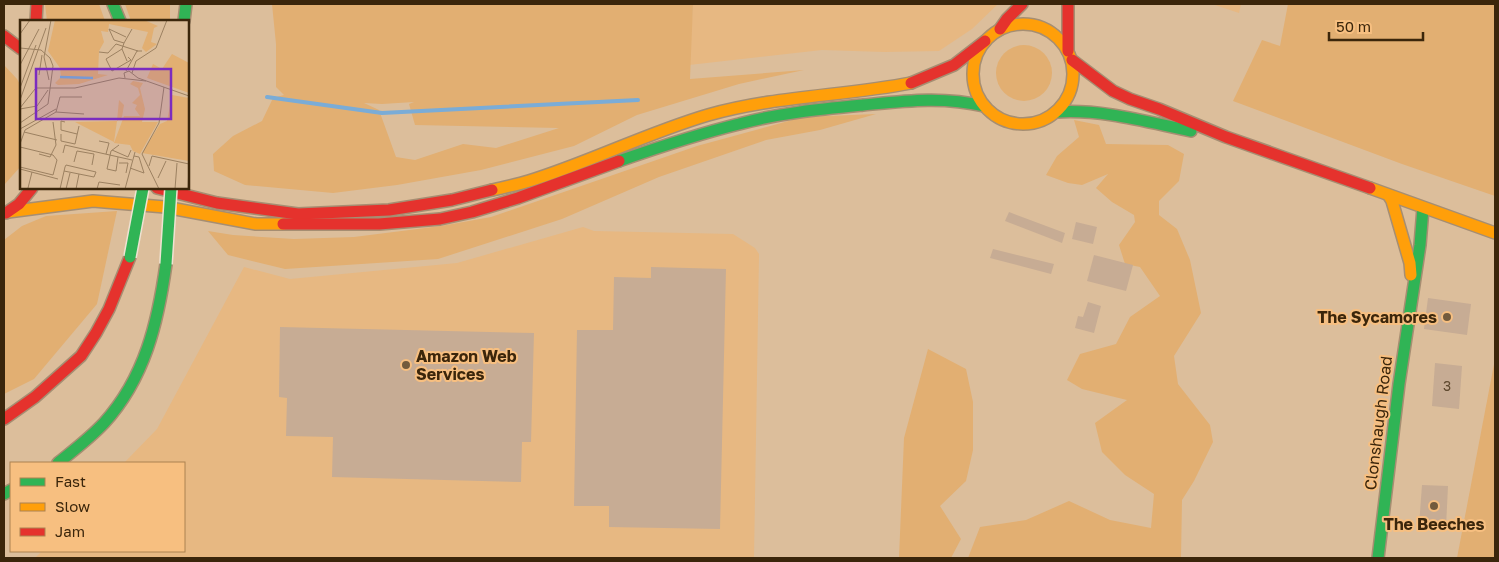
<svg xmlns="http://www.w3.org/2000/svg" width="1499" height="562" viewBox="0 0 1499 562" font-family="'Golos Text',sans-serif">
  <style>
    .built { fill: #e7b882 }
    .green { fill: #e2af72; fill-rule: evenodd }
    .lines { fill: none; stroke-linecap: round; stroke-linejoin: round }
    .stream { stroke: #7aacd7; stroke-width: 4 }
    .building { fill: #c7ac94 }
    .fast-casing { stroke: #a68e72; stroke-width: 14 }
    .slow-casing { stroke: #a68e72; stroke-width: 14 }
    .jam-casing { stroke: #a68e72; stroke-width: 14 }
    .fast { stroke: #30b455; stroke-width: 11 }
    .slow { stroke: #ff9f0a; stroke-width: 11 }
    .jam { stroke: #e5322d; stroke-width: 11 }
    .fast-bridge-casing { stroke: #efe2d2; stroke-width: 14; stroke-linecap: butt }
    .fast-bridge { stroke: #30b455; stroke-width: 11 }
    .poi-dot { fill: #735b3d; stroke: #f7bf80; stroke-width: 2 }
    .labels { text-anchor: middle; stroke-width: 4; stroke-linejoin: round; paint-order: stroke }
    .number-label { font-size: 14px; fill: #604a30 }
    .poi-label { font-size: 16px; font-weight: bold; fill: #3b260b; stroke: #f7bf80; text-anchor: end }
    .street-label { font-size: 16px; fill: #3b260b; stroke: #f7bf80 }
    .inset-river { fill: none; stroke: #7aacd7; stroke-width: 2.5 }
    .inset-road { fill: none; stroke: #9c8161; stroke-width: 1 }
    .view { fill: #7b2cbf; fill-opacity: 0.15; stroke: #7b2cbf; stroke-width: 2.5 }
    .inset-edge { fill: none; stroke: #3b260b; stroke-width: 2.5 }
  </style>
  <rect width="100%" height="100%" fill="#dcbe9b"/>
  <g class="built">
    <polygon points="693,4 998,4 972,29 939,51 885,52 822,50 689,65"/>
    <polygon points="1212,4 1241,4 1239,13"/>
    <polygon points="583,227 594,231 733,234 755,248 759,254 754,558 35,558 42,551 184,551 184,463 124,463 157,429 244,267 290,279 457,263"/>
  </g>
  <g class="green">
    <polygon points="45,4 99,4 105,21 47,21"/>
    <polygon points="125,4 170,4 170,21 131,21"/>
    <path d="M272,4H693L690,79L804,70L739,84L637,115L574,146L481,170L397,185L333,193L245,185L214,171L213,154L233,136L262,121L273,98L284,95L276,87V44ZM414,102L409,104L415,125L559,128L496,148L463,144L415,160L396,157L379,110L364,103L382,104Z"/>
    <polygon points="1288,4 1495,4 1495,196 1402,164 1233,101 1262,40 1280,46"/>
    <circle cx="1024" cy="73" r="28"/>
    <polygon points="4,65 17,79 21,86 21,166 4,185"/>
    <polygon points="876,114 820,130 766,140 659,177 562,219 438,259 285,269 228,255 208,231 233,235 294,239 354,237 441,226 491,217 697,146 803,117"/>
    <polygon points="1074,120 1099,125 1106,144 1168,145 1184,154 1179,181 1159,201 1159,215 1177,229 1190,260 1201,313 1174,356 1178,384 1210,425 1213,442 1194,481 1182,500 1181,558 968,558 980,527 1026,520 1069,501 1110,520 1151,528 1154,494 1125,475 1102,452 1095,423 1127,400 1082,389 1067,380 1080,354 1116,344 1130,317 1160,296 1140,267 1125,264 1119,245 1135,222 1134,215 1112,202 1096,188 1108,174 1082,185 1068,183 1046,175 1057,156 1079,137"/>
    <polygon points="117,211 97,304 34,379 4,394 4,240 22,226 46,216"/>
    <polygon points="928,349 966,369 973,402 973,450 966,481 940,506 961,539 951,558 899,558 904,438"/>
    <polygon points="1495,359 1495,558 1457,558"/>
  </g>
  <g class="lines">
    <polyline class="stream" points="267,97 382,113 638,100"/>
  </g>
  <g class="building">
    <polygon points="1009,212 1065,233 1062,243 1005,221"/>
    <polygon points="1076,222 1097,227 1093,244 1072,239"/>
    <polygon points="993,249 1054,264 1051,274 990,258"/>
    <polygon points="1094,255 1133,265 1126,291 1087,281"/>
    <polygon points="651,267 726,269 720,529 609,527 609,506 574,506 577,330 613,330 614,277 651,278"/>
    <polygon points="1428,298 1471,304 1467,335 1424,329"/>
    <polygon points="1088,302 1101,306 1094,333 1075,328 1078,316 1083,317"/>
    <polygon points="280,327 534,333 531,442 522,442 521,482 332,477 333,437 286,436 287,398 279,397"/>
    <polygon points="1435,363 1462,366 1459,409 1432,406"/>
    <polygon points="1422,485 1448,486 1446,527 1419,526"/>
  </g>
  <g class="lines">
    <g class="fast-casing">
      <g id="fast">
        <polyline points="113,4 120,21"/>
        <polyline points="184,21 186,4"/>
        <path d="M1057,112C1103,109 1147,122 1191,131"/>
        <path d="M619,161C659,147 698,134 739,124C779,113 822,109 863,105C904,101 943,96 984,106"/>
        <path d="M58,463C74,450 90,438 104,423C145,378 158,322 166,264"/>
        <polyline points="4,494 11,490"/>
        <polyline points="1378,558 1399,384 1420,245 1423,208"/>
      </g>
    </g>
    <g class="slow-casing">
      <g id="slow">
        <circle cx="1023" cy="74" r="50"/>
        <polyline points="1370,188 1495,233"/>
        <path d="M492,190C504,187 517,185 529,181C590,162 647,133 708,115C775,96 844,96 911,83"/>
        <polyline points="1389,196 1392,201 1410,263 1411,275"/>
        <polyline points="8,212 93,201 165,207 256,224 283,224"/>
      </g>
    </g>
    <g class="jam-casing">
      <g id="jam">
        <polyline points="1068,4 1068,51"/>
        <polyline points="36,21 37,4"/>
        <polyline points="1000,29 1007,19 1022,4"/>
        <polyline points="4,36 21,49"/>
        <polyline points="1072,60 1113,91 1130,99 1159,109 1226,137 1370,188"/>
        <polyline points="911,83 954,65 985,41"/>
        <polyline points="157,188 217,203 298,214 389,210 452,200 492,190"/>
        <polyline points="6,213 19,204 32,188"/>
        <polyline points="283,224 379,224 440,219 472,212 518,198 619,161"/>
        <polyline points="4,419 35,397 81,356 96,333 109,309 130,257"/>
      </g>
    </g>
    <use href="#fast" class="fast"/>
    <use href="#slow" class="slow"/>
    <use href="#jam" class="jam"/>
    <g class="fast-bridge-casing">
      <g id="fast-bridge">
        <polyline points="130,257 143,188"/>
        <polyline points="166,264 171,188"/>
      </g>
    </g>
    <use href="#fast-bridge" class="fast-bridge"/>
  </g>
  <g class="poi-dot">
    <circle cx="1447" cy="317" r="5"/>
    <circle cx="406" cy="365" r="5"/>
    <circle cx="1434" cy="506" r="5"/>
  </g>
  <g class="labels">
    <g class="number-label">
      <text x="1447" y="391">3</text>
    </g>
    <g class="poi-label">
      <text x="1437" y="323">The Sycamores</text>
      <text x="416" y="362" text-anchor="start">Amazon Web<tspan x="416" dy="18">Services</tspan></text>
      <text x="1434" y="530" text-anchor="middle">The Beeches</text>
    </g>
    <g class="street-label">
      <text transform="translate(1378 423) rotate(-83)" y="6">Clonshaugh Road</text>
    </g>
  </g>
  <g transform="translate(20 20)">
    <rect width="169" height="169" fill="#dcbe9b"/>
    <path d="M35,0H124L138,6L134,8L131,22L137,24L126,32L122,28L128,12L89,4L88,12L81,11L84,22L79,31L78,54L88,55L59,64L38,65L35,63L41,57L40,48L28,31ZM152,34L169,43V73L127,58L133,44L142,49ZM113,61L123,63L120,68L125,89L122,102H138L120,134L113,131L110,125L94,123L104,96H120L115,89L117,85L112,83L120,75L118,68L110,64ZM152,75L169,78V141L122,133L140,104L147,101ZM99,80L104,85L102,97L97,101L94,122L55,102L97,101Z" fill="#e2af72"/>
    <path class="inset-river" d="M40,57L73,58"/>
    <path class="inset-road" d="M0,14L10,0M106,17L89,9L94,20L104,23L102,29L107,41M104,23L112,9M0,28L21,30L30,38L33,46L28,84L0,103M102,29L86,39L92,51L111,40L108,37M79,32L88,33L96,24L118,31M0,45L19,9M106,51L117,31H122M112,53L116,41L136,28L147,0M19,55L22,35M105,58L104,53L109,51L118,58L169,76M29,60L24,37L31,0M0,68L16,25M16,68H55L99,58L126,61M62,77H40L36,92L64,94M0,80L26,8M0,88L15,69M0,89L17,86L28,70M45,102L41,101V110L57,114M0,109L36,89M4,112L37,120M41,114V121L55,124L59,106M79,121L89,123L86,134M0,124L5,110L36,92M0,127L33,135L37,140L33,155L0,147M92,130L108,137L111,130M43,133L45,125L112,140M19,134L30,137L36,125L33,102M98,137L96,151L87,149L91,131L99,125M54,142L57,131L74,134L72,145M99,143H108L106,153M129,146L132,136L169,144M110,148L124,153L119,137L114,136M0,149L38,159M138,158L146,141M8,168L12,152M40,169L45,147L46,145L76,152L74,157L44,151M46,169L50,153M56,169L59,154M77,169L79,162L100,165M105,169L115,132M139,169L122,134L139,103L144,67M155,169L157,143M168,169L169,145"/>
    <path class="view" d="M16,49H151V99H16Z"/>
    <rect width="169" height="169" class="inset-edge"/>
  </g>
  <rect width="1499" height="562" fill="none" stroke="#3b260b" stroke-width="10"/>
  <rect x="10" y="462" width="175" height="90" fill="#f7bf80" stroke="#ac8251"/>
  <rect x="20" y="478" width="25" height="8" fill="#30b455" stroke="#ac8251"/>
  <text x="55" y="487" font-size="15" fill="#3b260b">Fast</text>
  <rect x="20" y="503" width="25" height="8" fill="#ff9f0a" stroke="#ac8251"/>
  <text x="55" y="512" font-size="15" fill="#3b260b">Slow</text>
  <rect x="20" y="528" width="25" height="8" fill="#e5322d" stroke="#ac8251"/>
  <text x="55" y="537" font-size="15" fill="#3b260b">Jam</text>
  <path d="M1329 32v8h94v-8" fill="none" stroke="#3b260b" stroke-width="2.5"/>
  <text x="1336" y="32" font-size="15" fill="#3b260b" stroke="#f7bf80" stroke-width="4" paint-order="stroke">50 m</text>
</svg>
